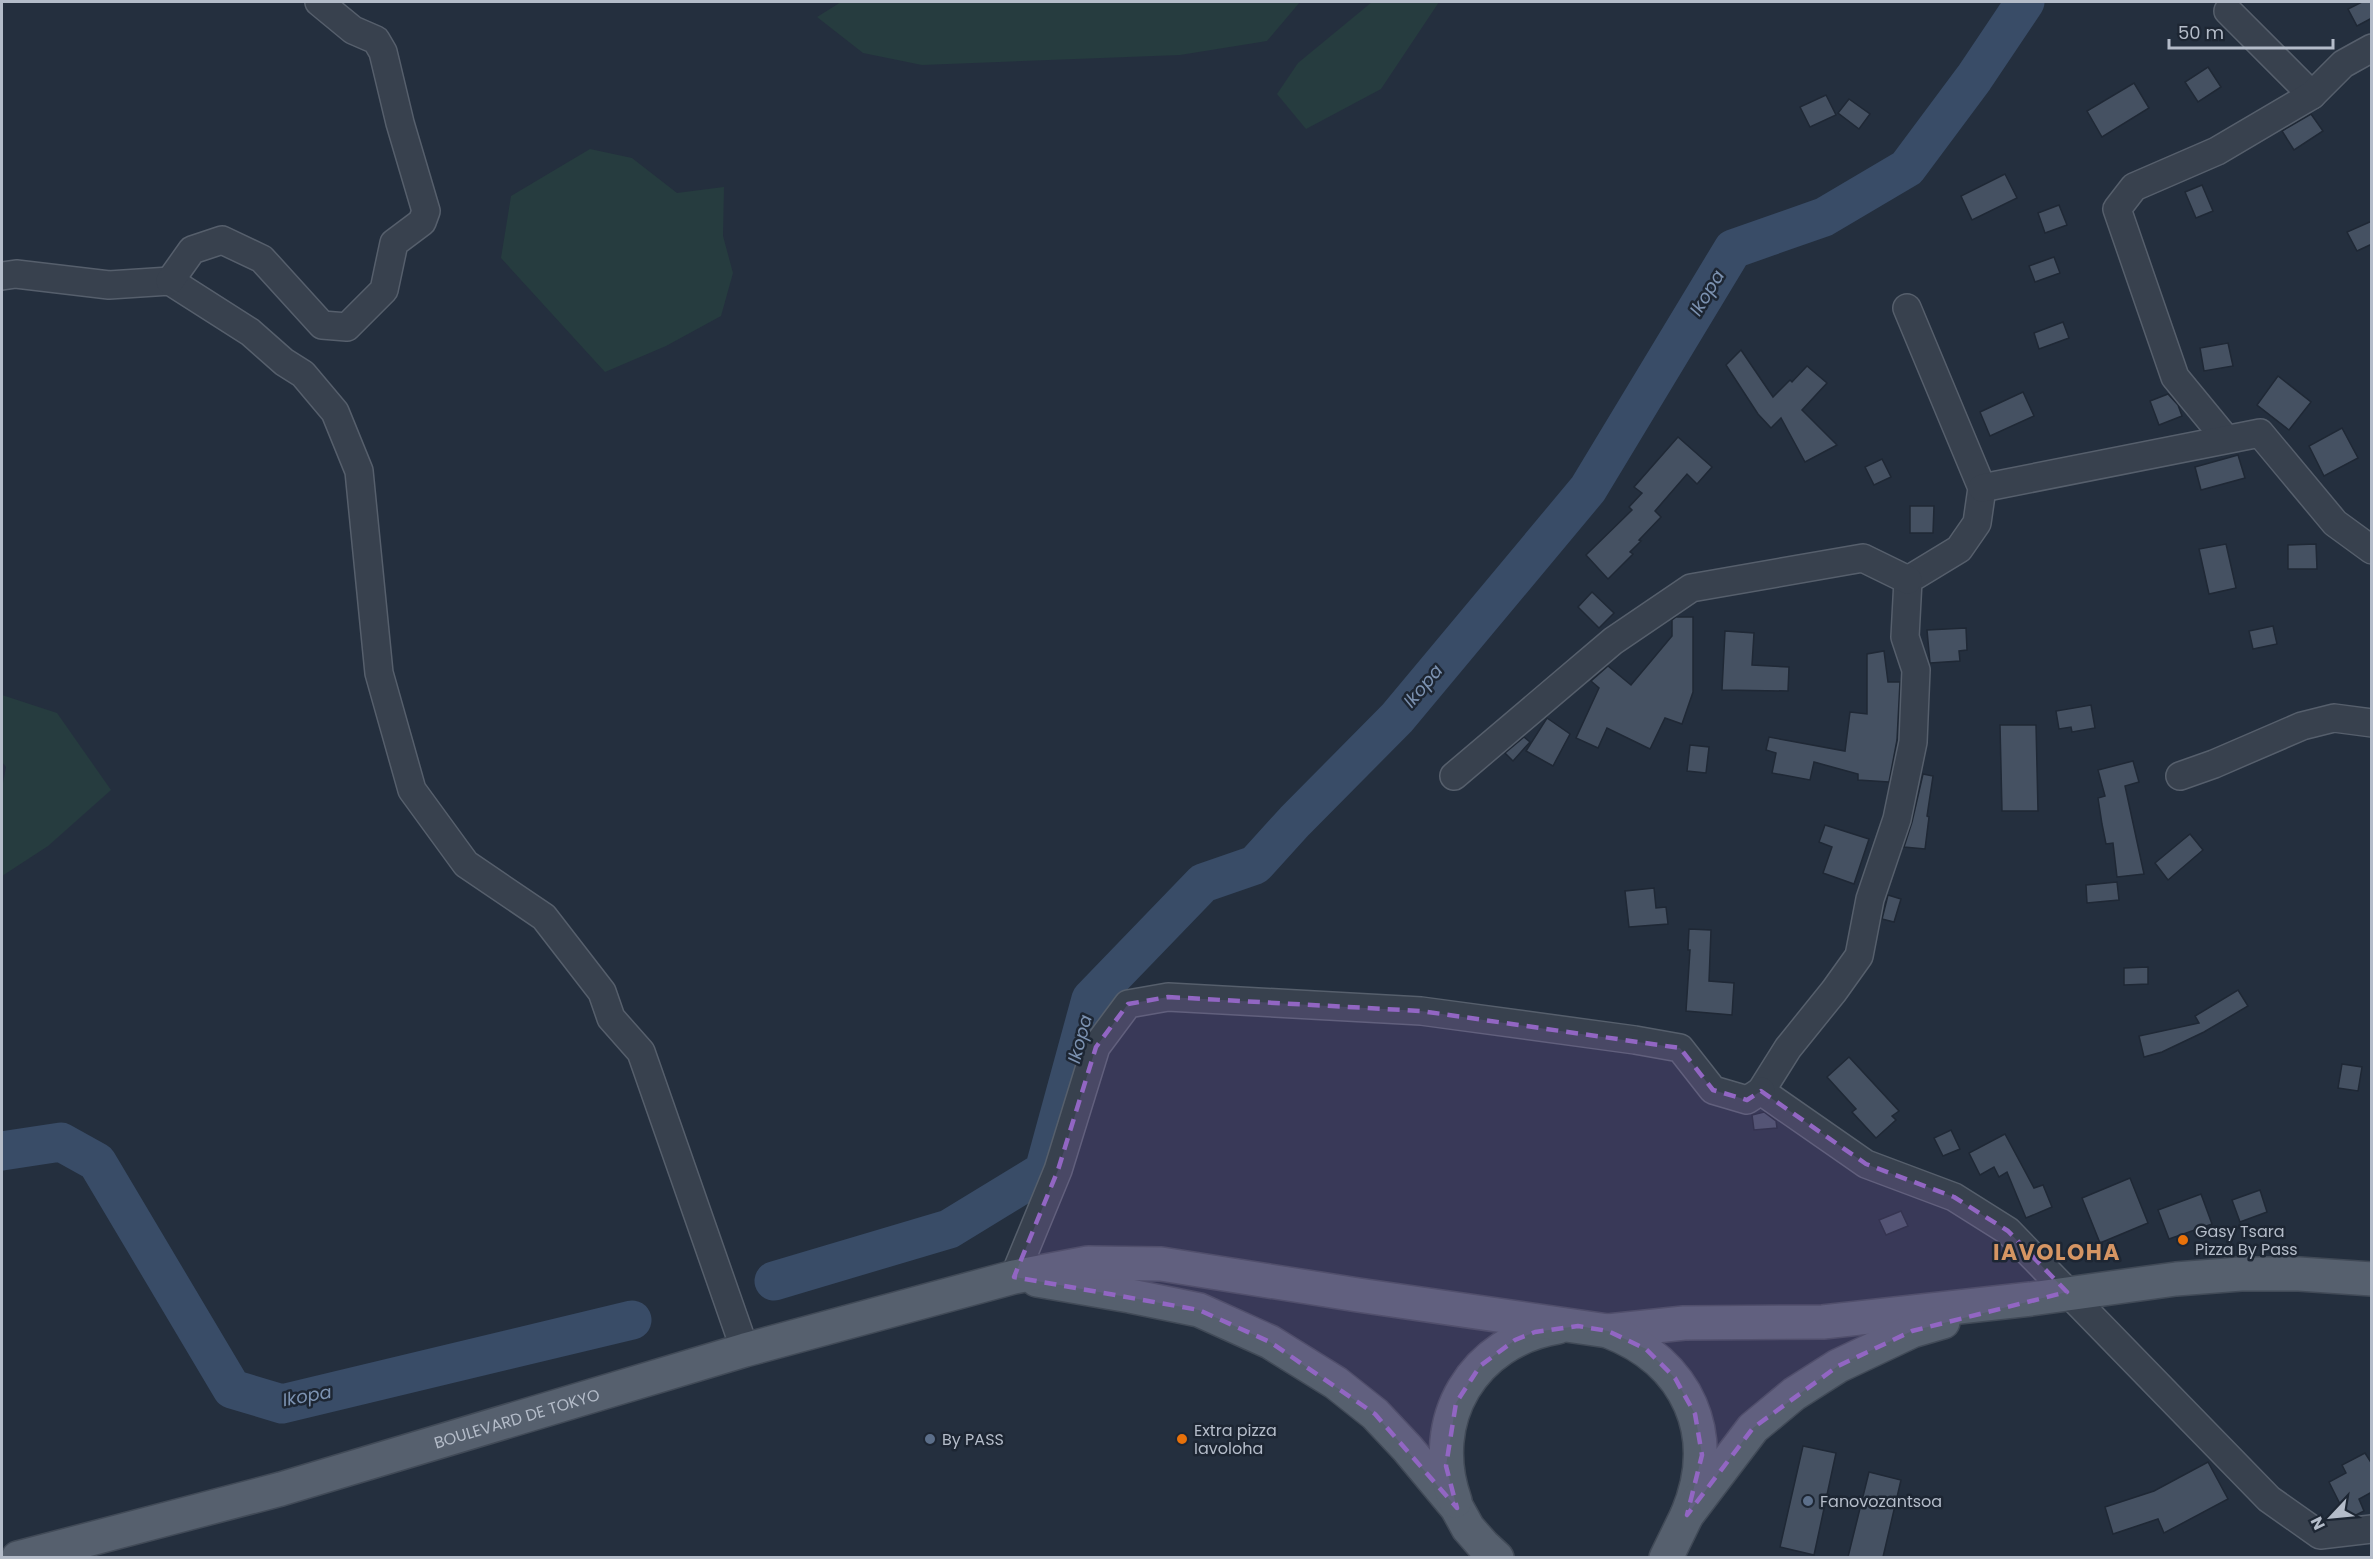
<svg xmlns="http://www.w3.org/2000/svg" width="2373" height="1559" viewBox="0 0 2373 1559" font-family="Poppins,sans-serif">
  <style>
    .green { fill: #263c3f }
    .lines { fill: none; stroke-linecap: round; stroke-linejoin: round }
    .river { stroke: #394c67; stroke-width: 39 }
    .building { fill: #455162; stroke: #1f2835; stroke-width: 1.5 }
    .street-casing { stroke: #565f6c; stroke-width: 30 }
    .primary-casing { stroke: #414a57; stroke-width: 36 }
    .street { stroke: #38414e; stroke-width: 27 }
    .primary { stroke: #56606e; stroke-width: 33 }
    .marked { fill: #9266c3; fill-opacity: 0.2; stroke: #9266c3; stroke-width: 4.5; stroke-dasharray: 12 8; stroke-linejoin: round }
    .food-dot { fill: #e8710a; stroke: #1d2633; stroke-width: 2 }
    .service-dot { fill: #5c6f8a; stroke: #1d2633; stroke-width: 2 }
    .labels { text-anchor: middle; stroke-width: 5; stroke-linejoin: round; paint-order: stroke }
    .poi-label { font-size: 16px; fill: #b4bcc9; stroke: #1d2633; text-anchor: start }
    .street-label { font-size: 16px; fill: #b4bcc9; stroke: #1d2633 }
    .water-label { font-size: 18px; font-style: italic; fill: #7c92b1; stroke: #1d2633 }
    .district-label { font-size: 22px; font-weight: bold; letter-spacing: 1.5px; fill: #d59563; stroke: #1d2633 }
  </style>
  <rect width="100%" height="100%" fill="#242f3e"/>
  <g class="green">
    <polygon points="841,2 1300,2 1267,41 1180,55 922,65 863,53 817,17"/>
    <polygon points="1372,2 1439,2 1381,89 1306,129 1277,94 1298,63"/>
    <polygon points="590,149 632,158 677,193 724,187 723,236 733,273 721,316 666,346 605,372 501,258 511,196"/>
    <polygon points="2,695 57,713 111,790 48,846 2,876 2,788 6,767 2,762"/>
  </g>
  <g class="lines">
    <g class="river">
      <polyline points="2,1151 61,1142 97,1162 232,1389 282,1404 632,1320"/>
      <polyline points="774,1281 949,1229 1044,1171 1091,999 1203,883 1255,865 1295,821 1397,718 1588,489 1733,249 1824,217 1907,168 1974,78 2025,2"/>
    </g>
  </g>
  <g class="building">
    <polygon points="2362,2 2372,2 2372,18 2357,26 2348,9"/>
    <polygon points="2208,67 2221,87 2198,102 2185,82"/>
    <polygon points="2134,83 2149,108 2102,137 2087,111"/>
    <polygon points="1826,95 1836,115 1810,127 1800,107"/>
    <polygon points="1849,99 1870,114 1859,129 1838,113"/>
    <polygon points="2311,114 2323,131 2294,150 2282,131"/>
    <polygon points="2005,174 2017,198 1972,220 1961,196"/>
    <polygon points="2202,185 2213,211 2196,218 2185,192"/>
    <polygon points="2059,205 2067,225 2045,233 2038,213"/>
    <polygon points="2372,221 2372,244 2357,251 2347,232"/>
    <polygon points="2054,257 2060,273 2035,282 2029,266"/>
    <polygon points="2063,322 2069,338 2039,349 2034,333"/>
    <polygon points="2228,343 2233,366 2204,371 2200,348"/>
    <polygon points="1741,350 1773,397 1790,380 1792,382 1807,366 1827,383 1802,410 1837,445 1805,462 1781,418 1771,428 1758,414 1726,365"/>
    <polygon points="2278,376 2311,402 2289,430 2257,405"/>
    <polygon points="2023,392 2034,416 1990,436 1980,412"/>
    <polygon points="2168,394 2178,405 2182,416 2159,425 2150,401"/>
    <polygon points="2342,428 2358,458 2324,476 2309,446"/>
    <polygon points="1678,437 1712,467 1697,484 1687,474 1655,511 1661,517 1639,540 1641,541 1630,552 1633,554 1608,579 1586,555 1632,510 1629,507 1642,493 1634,487"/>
    <polygon points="2238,455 2245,478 2201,490 2195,467"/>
    <polygon points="1882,459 1891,477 1874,485 1865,467"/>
    <polygon points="1910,506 1934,506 1933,533 1910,533"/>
    <polygon points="2226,544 2236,588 2209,594 2199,549"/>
    <polygon points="2316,544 2317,569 2288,569 2288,545"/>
    <polygon points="1592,592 1614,613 1599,628 1578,607"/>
    <polygon points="1676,617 1693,617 1693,692 1682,724 1665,718 1650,749 1607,728 1598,748 1576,738 1599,688 1591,681 1608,666 1631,685 1672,636 1672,620"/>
    <polygon points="2273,626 2277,644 2253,649 2249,631"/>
    <polygon points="1966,628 1967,650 1959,651 1960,661 1930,663 1927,630"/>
    <polygon points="1725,631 1754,633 1752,665 1789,667 1788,691 1722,690"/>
    <polygon points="1884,651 1888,682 1900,682 1897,740 1889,782 1858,780 1858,774 1814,762 1810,780 1772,773 1776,753 1766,750 1769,737 1845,751 1850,712 1867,714 1867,654"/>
    <polygon points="2091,705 2095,728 2072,732 2071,727 2059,729 2056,711"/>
    <polygon points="1547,718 1570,734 1553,766 1526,751"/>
    <polygon points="2000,725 2036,725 2038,811 2002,811"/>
    <polygon points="1524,737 1530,742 1513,761 1505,753"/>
    <polygon points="1690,745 1709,747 1706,773 1687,771"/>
    <polygon points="2133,761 2139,782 2125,786 2144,874 2117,877 2113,843 2106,844 2102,824 2098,798 2105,796 2098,770"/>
    <polygon points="1923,774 1933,776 1927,816 1929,817 1925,849 1904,847 1912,822"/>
    <polygon points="1825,825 1869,839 1854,884 1823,873 1832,847 1819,842"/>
    <polygon points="2190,834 2203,850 2168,880 2155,863"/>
    <polygon points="2117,882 2119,900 2087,903 2086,885"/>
    <polygon points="1654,888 1656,908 1666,907 1668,924 1629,927 1625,891"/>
    <polygon points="1888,895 1901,899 1894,922 1882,919"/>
    <polygon points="1689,929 1711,930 1709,981 1734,983 1732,1015 1686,1011 1690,950 1688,950"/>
    <polygon points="2148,967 2148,984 2124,985 2124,968"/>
    <polygon points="2238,990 2248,1006 2204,1032 2162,1052 2144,1057 2139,1036 2199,1023 2195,1016"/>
    <polygon points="1849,1057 1899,1111 1892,1116 1896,1120 1876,1138 1852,1112 1856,1109 1827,1077"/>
    <polygon points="2342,1064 2362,1067 2358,1091 2338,1088"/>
    <polygon points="1764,1112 1776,1121 1777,1128 1754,1130 1752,1115"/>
    <polygon points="1951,1130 1960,1149 1943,1156 1934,1138"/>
    <polygon points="2005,1134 2034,1188 2043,1185 2052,1207 2026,1218 2007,1172 1999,1177 1994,1167 1980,1175 1969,1153"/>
    <polygon points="2130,1178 2148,1223 2100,1243 2082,1198"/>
    <polygon points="2260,1190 2267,1212 2240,1222 2232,1200"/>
    <polygon points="2201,1194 2212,1224 2169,1239 2158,1210"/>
    <polygon points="1901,1211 1908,1226 1886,1235 1879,1220"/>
    <polygon points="1803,1446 1836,1453 1814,1555 1780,1547"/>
    <polygon points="2365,1453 2372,1464 2372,1492 2359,1499 2364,1511 2356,1515 2346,1516 2329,1482 2346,1473 2342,1465"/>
    <polygon points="2208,1462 2228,1499 2164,1533 2158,1519 2113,1534 2105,1507 2154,1491"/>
    <polygon points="1869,1472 1901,1480 1883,1557 1848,1557"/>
  </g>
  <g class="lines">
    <g class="street-casing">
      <g id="street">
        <polyline points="2228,11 2312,95"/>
        <polyline points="2,276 16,274 109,285 170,281 250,332 284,362 303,374 335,412 359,471 379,673 412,790 466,864 544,917 602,992 611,1018 641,1052 745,1350"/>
        <polyline points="170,281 192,250 222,240 262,259 322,325 347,327 384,290 394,243 422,222 426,211 400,123 383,52 376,40 353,30 319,2"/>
        <polyline points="1907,308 1982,488 1977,523 1959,549 1908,580 1905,637 1916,670 1913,742 1897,819 1870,899 1859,956 1834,991 1788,1048 1761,1091 1866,1164 1954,1197 2008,1231 2269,1499 2320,1535 2372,1529"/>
        <polyline points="2226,439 2175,377 2117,209 2134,187 2217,151 2312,95 2343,64 2372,48"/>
        <polyline points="1982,488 2260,433 2335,523 2372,550"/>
        <polyline points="1454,776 1613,641 1691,588 1863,558 1908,580"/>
        <polyline points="2180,776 2214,764 2302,726 2334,718 2372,723"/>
        <polyline points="1014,1277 1058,1170 1096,1047 1128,1004 1168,997 1421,1011 1635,1040 1680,1048 1713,1090 1747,1100 1761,1091"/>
      </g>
    </g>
    <g class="primary-casing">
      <g id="primary">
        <polyline points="1037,1280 1130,1296 1199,1310 1270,1342 1336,1383 1375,1414 1407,1448 1457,1508 1468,1528 1483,1545 1497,1558"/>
        <polyline points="1608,1331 1684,1323 1823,1322 2031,1299 2176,1279 2241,1274 2299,1274 2372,1279"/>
        <path d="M1455,1501C1426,1420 1473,1341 1558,1327"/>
        <path id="s1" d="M18,1558L281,1489L745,1350L1014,1277L1088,1263L1161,1264L1358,1295L1608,1331C1688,1362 1721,1435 1687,1515"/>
        <polyline points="1666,1558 1687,1515 1753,1428 1794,1394 1838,1366 1912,1331 1943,1322"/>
      </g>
    </g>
    <use href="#street" class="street"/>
    <use href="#primary" class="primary"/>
  </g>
  <path class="marked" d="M1168,997L1421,1011L1680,1048L1713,1090L1747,1100L1761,1091L1866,1164L1954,1197L2008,1231L2067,1292L1912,1331L1838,1366L1753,1428L1687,1515L1702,1455L1695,1414L1675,1378L1646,1349L1608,1331L1578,1326L1535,1332L1515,1340L1480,1366L1456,1403L1446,1466L1457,1508L1375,1414L1270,1342L1199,1310L1014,1277L1058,1170L1096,1047L1128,1004Z"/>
  <g class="food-dot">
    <circle cx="2183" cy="1240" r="6"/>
    <circle cx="1182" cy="1439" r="6"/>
  </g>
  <g class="service-dot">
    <circle cx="930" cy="1439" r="6"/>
    <circle cx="1808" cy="1501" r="6"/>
  </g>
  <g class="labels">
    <g class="poi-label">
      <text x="2195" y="1237">Gasy Tsara<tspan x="2195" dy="18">Pizza By Pass</tspan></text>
      <text x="1194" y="1436">Extra pizza<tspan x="1194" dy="18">Iavoloha</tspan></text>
      <text x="942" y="1445">By PASS</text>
      <text x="1820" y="1507">Fanovozantsoa</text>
    </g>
    <g class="street-label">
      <text dy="6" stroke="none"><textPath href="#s1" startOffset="518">BOULEVARD DE TOKYO</textPath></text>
    </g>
    <g class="water-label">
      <text transform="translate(1707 293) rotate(-59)" y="6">Ikopa</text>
      <text transform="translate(1423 686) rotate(-50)" y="6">Ikopa</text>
      <text transform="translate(1080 1039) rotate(-75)" y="6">Ikopa</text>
      <text transform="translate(307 1396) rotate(-10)" y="6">Ikopa</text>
    </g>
    <g class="district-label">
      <text x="2057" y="1260">IAVOLOHA</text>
    </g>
  </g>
  <rect width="2373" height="1559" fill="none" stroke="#b4bcc9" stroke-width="6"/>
  <g transform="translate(2331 1517) rotate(244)" stroke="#1d2633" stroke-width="4.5" paint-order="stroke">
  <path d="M0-4.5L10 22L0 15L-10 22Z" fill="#b4bcc9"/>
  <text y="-9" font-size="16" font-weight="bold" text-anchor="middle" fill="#b4bcc9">N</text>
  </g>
  <path d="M2169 39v9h164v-9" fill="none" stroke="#b4bcc9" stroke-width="3"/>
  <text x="2178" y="39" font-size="18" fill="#b4bcc9" stroke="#1d2633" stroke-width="4.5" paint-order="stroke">50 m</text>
</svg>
